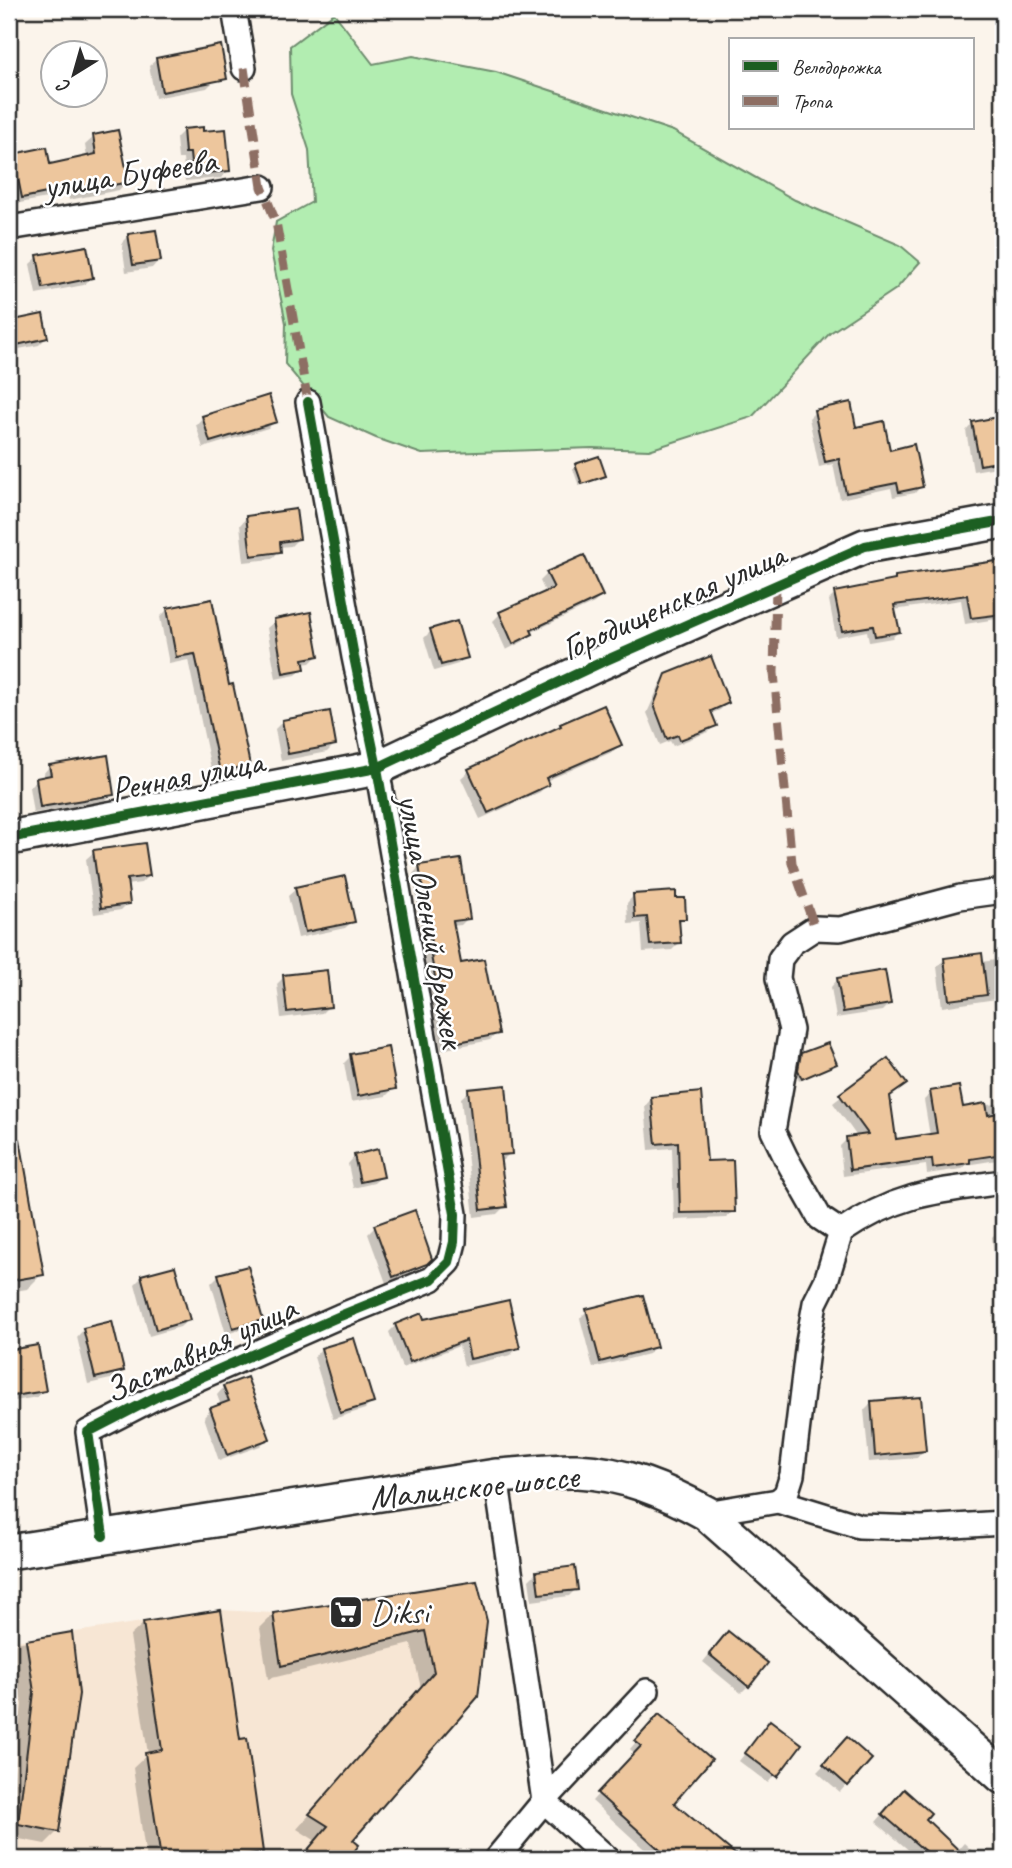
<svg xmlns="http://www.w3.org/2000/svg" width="1012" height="1868" viewBox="0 0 1012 1868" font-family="Caveat,sans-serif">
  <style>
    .built { fill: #f7e6d4 }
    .green { fill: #b2edb1; stroke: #6e8c6e; stroke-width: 2 }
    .shadow { fill: #0003 }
    .building { fill: #edc69d; stroke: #2b2b2b; stroke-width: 2 }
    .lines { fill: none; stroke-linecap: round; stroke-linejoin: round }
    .street-casing { stroke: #2b2b2b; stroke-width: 28 }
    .secondary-casing { stroke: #2b2b2b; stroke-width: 38 }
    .street { stroke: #fff; stroke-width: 23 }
    .secondary { stroke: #fff; stroke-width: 33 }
    .quiet { stroke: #8d6e63; stroke-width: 9; stroke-dasharray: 18 9; stroke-linecap: butt }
    .cycleway-casing { stroke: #fff; stroke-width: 15 }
    .cycleway { stroke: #1b5e20; stroke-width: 10 }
    .labels { text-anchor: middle; stroke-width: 5; stroke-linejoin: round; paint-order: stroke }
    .street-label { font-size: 35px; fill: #2b2b2b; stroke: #fff }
    .poi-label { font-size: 35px; fill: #2b2b2b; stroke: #fff; text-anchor: start }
  </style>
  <rect width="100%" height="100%" fill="#fbf4eb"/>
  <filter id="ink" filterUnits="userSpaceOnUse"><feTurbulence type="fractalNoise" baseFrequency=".0143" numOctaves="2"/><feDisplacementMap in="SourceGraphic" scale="14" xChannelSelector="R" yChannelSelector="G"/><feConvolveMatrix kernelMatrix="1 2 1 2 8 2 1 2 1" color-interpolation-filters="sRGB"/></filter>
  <g filter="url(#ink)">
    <polygon class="built" points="477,1581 487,1621 478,1697 353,1840 359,1845 348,1859 9,1859 9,1642 221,1610 273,1613"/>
    <polygon class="green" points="334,13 373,64 413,56 496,72 673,131 795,200 900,245 920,262 896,289 830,333 752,417 649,450 592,448 422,454 376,438 329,417 285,364 286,323 271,251 276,222 312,202 309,150 291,94 290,46"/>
    <g class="shadow">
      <polygon points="157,59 214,81 207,88 155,98 149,66"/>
      <polygon points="183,131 228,171 221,178 185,181 183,159 178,159 176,138"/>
      <polygon points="94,137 127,181 119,190 69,200 68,194 9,205 9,157 45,149 49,166 87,158 85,145"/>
      <polygon points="129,236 159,260 152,268 126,272 122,243"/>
      <polygon points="38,257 91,278 84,285 36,294 30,264"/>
      <polygon points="42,316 46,338 39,345 9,351 9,323"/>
      <polygon points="815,412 855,429 889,452 921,486 915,493 893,497 891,488 840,499 833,464 819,467 809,418"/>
      <polygon points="203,417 275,421 268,428 203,448 196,425"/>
      <polygon points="1003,418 1003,466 973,471 966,431 973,423"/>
      <polygon points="576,466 604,475 579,486 573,469"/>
      <polygon points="247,517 298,539 291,546 279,547 279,551 272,559 244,562 240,525"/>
      <polygon points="1003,562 1003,618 965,624 961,600 894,610 899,631 892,638 869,642 867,631 836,637 829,600 835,594 891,583 896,578"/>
      <polygon points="547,574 601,596 594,603 530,633 524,641 506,650 493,621 500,614 546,594 540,581"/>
      <polygon points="168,609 227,687 248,765 241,772 213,778 188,660 169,664 160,617"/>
      <polygon points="275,621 317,656 310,663 302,664 303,668 296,675 276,679 267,628"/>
      <polygon points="431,631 466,657 458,664 434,671 424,638"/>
      <polygon points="667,676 727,703 720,710 710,714 715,725 708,732 673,746 670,741 660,745 647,713 660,684"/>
      <polygon points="282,722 334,745 327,752 281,761 275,729"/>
      <polygon points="561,725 620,745 612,752 546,781 547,784 540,792 480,819 461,778 469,771 555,731"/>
      <polygon points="50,766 112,794 105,801 33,813 29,787 36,780 44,778 43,774"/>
      <polygon points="94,852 148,876 141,883 126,885 128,903 121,910 94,914 86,859"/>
      <polygon points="420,866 468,918 461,925 452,926 460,965 497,1033 490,1040 441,1050 425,965 426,964 413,874"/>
      <polygon points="296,889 353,921 345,928 298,938 288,896"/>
      <polygon points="634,895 675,900 684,918 678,925 679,943 672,950 643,952 641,923 628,924 627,903"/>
      <polygon points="1003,959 1003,998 942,1007 937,967 944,960 981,962"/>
      <polygon points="284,977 329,1006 322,1013 281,1018 277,984"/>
      <polygon points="838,979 889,1004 882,1011 836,1018 831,987"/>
      <polygon points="802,1055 835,1064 799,1081 796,1074 798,1059"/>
      <polygon points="351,1056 394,1088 386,1096 351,1102 344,1063"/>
      <polygon points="887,1061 904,1084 889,1097 895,1141 930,1136 924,1100 931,1093 961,1109 1003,1103 1003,1159 966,1165 961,1169 927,1174 926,1165 843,1176 840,1146 847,1139 858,1138 833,1103"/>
      <polygon points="469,1091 510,1153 503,1160 499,1161 505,1206 497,1214 474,1217 461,1098"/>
      <polygon points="652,1098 733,1211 726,1218 674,1220 672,1148 649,1150 645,1106"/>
      <polygon points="18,1138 42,1274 27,1289 9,1292 9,1140"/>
      <polygon points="355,1156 382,1176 374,1183 353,1188 348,1164"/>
      <polygon points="375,1227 430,1259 417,1271 386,1283 368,1234"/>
      <polygon points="1003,1229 1003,1269 996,1270 992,1237 999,1230"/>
      <polygon points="218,1276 261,1319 254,1326 226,1334 211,1283"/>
      <polygon points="142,1277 188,1320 180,1327 149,1336 135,1284"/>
      <polygon points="587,1311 655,1346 648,1354 593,1368 580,1318"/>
      <polygon points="423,1321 518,1347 511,1355 464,1366 459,1346 402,1368 389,1332 396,1325"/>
      <polygon points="84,1329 122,1370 115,1378 88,1384 77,1337"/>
      <polygon points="37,1347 44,1390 37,1397 9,1402 9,1352"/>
      <polygon points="321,1349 372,1402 365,1409 333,1419 314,1357"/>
      <polygon points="224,1387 268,1438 260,1446 219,1461 204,1417 211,1409 221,1406 217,1395"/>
      <polygon points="871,1403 924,1450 917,1458 869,1462 864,1410"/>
      <polygon points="537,1572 576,1589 569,1596 532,1601 529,1580"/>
      <polygon points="273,1615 485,1623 350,1840 357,1845 346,1859 300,1859 316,1841 297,1829 421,1688 411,1644 268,1679 260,1628"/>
      <polygon points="144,1623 239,1741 262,1852 254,1859 146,1859 133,1768 148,1754 130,1636"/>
      <polygon points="71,1634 58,1831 45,1844 9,1837 9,1819 22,1705 18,1678 9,1679 9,1644"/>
      <polygon points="721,1640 748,1686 741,1693 703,1662"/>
      <polygon points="770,1722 799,1744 768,1783 739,1761"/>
      <polygon points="652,1723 672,1803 729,1851 722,1859 655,1859 592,1801 635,1754 630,1749"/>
      <polygon points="841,1747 847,1784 840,1792 817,1772"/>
      <polygon points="897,1798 957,1851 964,1843 981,1859 919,1859 876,1822"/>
    </g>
    <g class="building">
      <polygon points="221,45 227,79 162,92 156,58"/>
      <polygon points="203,127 203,131 226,129 230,171 192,174 190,153 185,153 183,129"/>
      <polygon points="118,130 129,182 77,192 76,187 22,198 13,154 47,147 50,164 96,154 93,135"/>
      <polygon points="156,230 161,261 133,265 128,234"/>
      <polygon points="87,246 93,278 43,288 37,255"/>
      <polygon points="43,314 48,338 12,346 9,321"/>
      <polygon points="269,395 277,422 210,442 202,416"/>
      <polygon points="851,402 856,427 884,421 890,450 914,444 923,487 899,492 897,483 846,493 839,459 825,462 814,410"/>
      <polygon points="1003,416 1003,461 980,465 972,422"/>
      <polygon points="599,456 606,476 582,484 575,464"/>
      <polygon points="296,509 300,539 280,542 281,552 251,556 246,516"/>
      <polygon points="584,555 603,596 531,630 533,634 513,644 499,612 554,588 546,572"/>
      <polygon points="1003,560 1003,614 971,618 967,595 894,605 900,632 875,636 873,626 842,631 834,592 895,580 895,576"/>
      <polygon points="212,599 229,685 233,684 250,765 220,772 195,654 176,657 167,608"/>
      <polygon points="311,612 319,656 303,659 305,669 283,673 274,619"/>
      <polygon points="457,621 468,658 441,665 430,629"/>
      <polygon points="711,656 729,703 711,711 717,726 680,740 678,735 667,739 654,705 666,674"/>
      <polygon points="604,705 622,745 546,778 549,785 488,813 468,769 561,726 560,724"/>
      <polygon points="330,711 336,745 288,754 282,720"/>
      <polygon points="108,755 114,795 40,807 36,778 51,775 49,765"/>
      <polygon points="145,843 150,876 127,879 130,904 101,908 93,850"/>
      <polygon points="461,859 470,919 453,921 461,963 484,959 499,1034 448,1044 431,956 433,956 419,865"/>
      <polygon points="345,876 355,922 305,932 295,887"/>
      <polygon points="676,891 676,898 685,898 686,919 679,919 681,943 650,945 647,917 635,918 633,894"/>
      <polygon points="982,953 987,995 949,1000 944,958"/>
      <polygon points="327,970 331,1007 287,1012 283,975"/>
      <polygon points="885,970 891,1004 843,1012 837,978"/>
      <polygon points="828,1043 837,1064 802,1079 798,1070 801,1053"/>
      <polygon points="388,1047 396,1089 358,1096 350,1054"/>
      <polygon points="888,1058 907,1084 890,1096 896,1139 937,1133 930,1091 959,1086 963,1107 986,1103 988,1115 1003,1112 1003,1154 970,1159 970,1163 933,1168 932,1159 850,1170 846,1137 868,1134 839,1094"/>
      <polygon points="506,1085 512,1154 500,1155 507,1207 481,1210 468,1089"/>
      <polygon points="701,1092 707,1161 733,1160 735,1212 680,1213 678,1142 656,1144 651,1097"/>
      <polygon points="20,1139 44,1275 9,1281 9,1140"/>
      <polygon points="378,1149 384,1177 360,1182 354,1155"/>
      <polygon points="415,1210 432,1259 427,1264 393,1277 374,1225"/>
      <polygon points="175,1266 190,1320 156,1330 141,1275"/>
      <polygon points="248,1266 263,1320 233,1328 218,1274"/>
      <polygon points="643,1295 657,1347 600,1362 586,1309"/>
      <polygon points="509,1300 520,1348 470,1359 466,1340 410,1362 395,1324 422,1313 424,1319"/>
      <polygon points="112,1321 124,1371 95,1378 83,1328"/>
      <polygon points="354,1338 374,1403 340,1413 321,1348"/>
      <polygon points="38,1345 46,1391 13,1396 9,1368 9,1350"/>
      <polygon points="247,1377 270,1439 227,1455 210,1408 229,1401 223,1386"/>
      <polygon points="921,1397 926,1451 875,1456 871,1401"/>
      <polygon points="575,1566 578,1590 539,1594 536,1571"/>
      <polygon points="477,1581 487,1621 478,1697 353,1840 359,1845 348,1859 300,1859 328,1826 309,1814 434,1672 425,1631 281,1666 273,1613"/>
      <polygon points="221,1610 240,1739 247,1738 263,1852 213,1859 161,1859 145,1753 162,1750 143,1622"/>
      <polygon points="728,1631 768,1663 749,1687 709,1654"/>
      <polygon points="72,1632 79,1694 59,1832 18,1824 34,1692 26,1640"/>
      <polygon points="659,1714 712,1759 674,1803 741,1859 670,1859 597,1793 641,1746 635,1741"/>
      <polygon points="770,1720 802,1744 777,1777 745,1753"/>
      <polygon points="847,1737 872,1759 848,1786 823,1764"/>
      <polygon points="904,1789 931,1813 926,1819 968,1859 934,1859 882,1814"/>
    </g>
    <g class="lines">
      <g class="street-casing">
        <g id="street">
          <polyline points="234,9 244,68"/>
          <polyline points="9,228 262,187"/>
          <polyline points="841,1232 820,1218 786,1158 773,1131 791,1030 778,978 780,959 792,943 815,928 840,929 960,897 1003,891"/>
          <path d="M841,1232C898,1193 937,1191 1003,1182"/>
          <polyline points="496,1476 544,1801"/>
          <polyline points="778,1501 786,1494 792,1475 808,1342 815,1303 826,1281 841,1232"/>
          <polyline points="706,1513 778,1501 859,1526 922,1528 1003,1523"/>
          <polyline points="103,1536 88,1432 156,1397 340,1316 432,1279 449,1262 454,1242 455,1214 377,768 354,657 308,402"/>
          <polyline points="544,1801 608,1859"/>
          <polyline points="496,1859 544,1801 647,1691"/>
        </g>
      </g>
      <g class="secondary-casing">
        <g id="secondary">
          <polyline points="9,838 377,768 600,663 865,546 1003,521"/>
          <path d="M9,1552L496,1476C522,1475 551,1470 577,1471C624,1473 666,1491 706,1513L1003,1777"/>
        </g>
      </g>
      <use href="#street" class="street"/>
      <use href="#secondary" class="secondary"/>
      <g class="quiet">
        <polyline points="244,68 262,187 276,222 308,402"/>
        <polyline points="776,585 774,673 792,863 815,928"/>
      </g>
      <g class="cycleway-casing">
        <g id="cycleway">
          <polyline points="9,838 377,768 600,663 865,546 1003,521"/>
          <polyline points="103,1536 88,1432 156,1397 340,1316 432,1279 449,1262 454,1242 455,1214 377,768 354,657 308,402"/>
        </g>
      </g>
      <use href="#cycleway" class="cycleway"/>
    </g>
  </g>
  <defs>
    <g id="supermarket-square" transform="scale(1.75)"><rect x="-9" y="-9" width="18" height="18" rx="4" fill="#2b2b2b" stroke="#fff"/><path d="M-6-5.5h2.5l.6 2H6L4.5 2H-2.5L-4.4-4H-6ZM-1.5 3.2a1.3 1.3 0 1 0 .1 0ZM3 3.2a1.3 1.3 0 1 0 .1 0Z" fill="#fff"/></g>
  </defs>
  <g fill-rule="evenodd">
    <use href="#supermarket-square" x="346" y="1612"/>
  </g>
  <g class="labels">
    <g class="street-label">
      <text transform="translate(130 173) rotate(-9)" y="12">улица Буфеева</text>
      <text transform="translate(673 601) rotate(-24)" y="12">Городищенская улица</text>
      <text transform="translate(187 775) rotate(-11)" y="12">Речная улица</text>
      <text transform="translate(432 921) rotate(80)" y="12">улица Олений Вражек</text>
      <text transform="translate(200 1349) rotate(-25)" y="12">Заставная улица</text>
      <text transform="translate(474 1486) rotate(-6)" y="12">Малинское шоссе</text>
    </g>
    <g class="poi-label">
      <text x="370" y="1624">Diksi</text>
    </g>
  </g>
  <rect width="1012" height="1868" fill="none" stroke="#fff" stroke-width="35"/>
  <rect x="18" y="18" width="977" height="1833" fill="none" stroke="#2b2b2b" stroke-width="2.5" filter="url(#ink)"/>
  <rect x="729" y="38" width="245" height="91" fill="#ffffff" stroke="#aaaaaa" stroke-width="2"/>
  <rect x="743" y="61" width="35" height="10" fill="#1b5e20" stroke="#aaaaaa" stroke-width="2"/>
  <text x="792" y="74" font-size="21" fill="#2b2b2b">Велодорожка</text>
  <rect x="743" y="96" width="35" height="10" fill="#8d6e63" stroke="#aaaaaa" stroke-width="2"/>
  <text x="792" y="108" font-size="21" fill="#2b2b2b">Тропа</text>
  <g transform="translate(74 74) rotate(217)"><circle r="33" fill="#ffffff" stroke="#aaaaaa" stroke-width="2"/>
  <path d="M0-5L12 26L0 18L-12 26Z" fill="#2b2b2b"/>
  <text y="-10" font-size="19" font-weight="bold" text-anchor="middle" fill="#2b2b2b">С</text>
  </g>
</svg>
